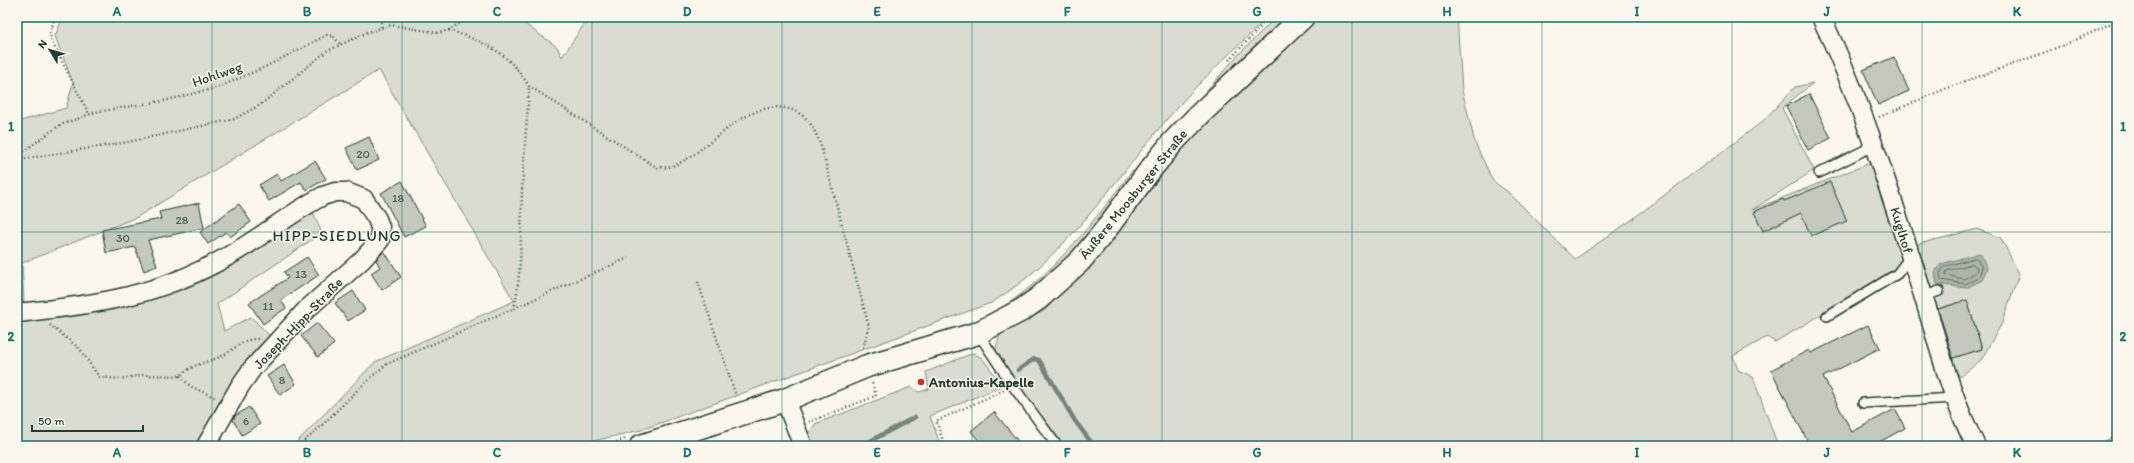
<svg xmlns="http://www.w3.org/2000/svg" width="2134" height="463" viewBox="0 0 2134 463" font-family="Itim,sans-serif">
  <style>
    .green { fill: #dbdcd1; stroke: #7d8c82 }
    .water { fill: #adb4aa; stroke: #74847b }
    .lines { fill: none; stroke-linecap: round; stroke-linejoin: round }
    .shore { stroke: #586d63; stroke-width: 1 }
    .stream { stroke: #74847b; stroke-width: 4.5 }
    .building { fill: #c4c9be; stroke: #1f3d34 }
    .service-casing { stroke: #1f3d34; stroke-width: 12 }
    .minor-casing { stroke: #1f3d34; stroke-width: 21 }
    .tertiary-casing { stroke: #1f3d34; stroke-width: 25 }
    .path { stroke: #1f3d34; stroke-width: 2.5; stroke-dasharray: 1 3; stroke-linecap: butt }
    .service { stroke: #fbf7ec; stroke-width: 9 }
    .minor { stroke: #fbf7ec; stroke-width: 18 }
    .tertiary { stroke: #fbf7ec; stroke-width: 22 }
    .grid { fill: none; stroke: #0f766e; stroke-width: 1; stroke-opacity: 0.55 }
    .poi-dot { fill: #c8321e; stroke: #fbf7ec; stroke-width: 1.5 }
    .labels { text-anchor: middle; stroke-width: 3; stroke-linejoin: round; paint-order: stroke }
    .number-label { font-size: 12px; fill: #486056 }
    .street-label { font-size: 14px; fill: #1f3d34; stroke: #fbf7ec }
    .poi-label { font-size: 14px; font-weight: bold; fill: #1f3d34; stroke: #fbf7ec; text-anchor: start }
    .quarter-label { font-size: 16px; letter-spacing: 1px; fill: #1f3d34; stroke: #fbf7ec }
    .neatline { fill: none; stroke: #0f766e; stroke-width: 1.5 }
    .grid-label { font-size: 13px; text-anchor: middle; font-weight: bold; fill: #0f766e }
  </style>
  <rect width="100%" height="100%" fill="#fbf7ec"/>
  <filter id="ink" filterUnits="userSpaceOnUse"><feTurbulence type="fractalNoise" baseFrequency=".025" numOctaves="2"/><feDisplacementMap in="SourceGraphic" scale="8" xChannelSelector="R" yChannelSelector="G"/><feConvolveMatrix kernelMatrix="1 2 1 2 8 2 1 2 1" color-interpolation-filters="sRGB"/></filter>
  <g filter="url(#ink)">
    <g class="green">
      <path d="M49,17H511L525,24L557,47L562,57L583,26L599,17H1268C1234,50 1198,82 1168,118C1113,182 1064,259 991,303L641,430L593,441L550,446H293L375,362L514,301L379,70L137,217L22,263L24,303H17V122L66,108L73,83L55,36L61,22Z"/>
      <polygon points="1276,17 1289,17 1154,150 1238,55"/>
      <polygon points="1315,17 1457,17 1462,90 1475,143 1493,181 1509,193 1575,259 1630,221 1762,122 1795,87 1813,83 1782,108 1814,170 1752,210 1870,163 1904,260 1894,272 1775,342 1767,337 1733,356 1738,370 1753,377 1778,446 1065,446 1000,362 996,348 1000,334 1045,310 1098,257 1165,164 1260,68"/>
      <path d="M1132,171L1136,173L1078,250L1048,282L979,324L974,323C1042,291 1087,230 1132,171Z"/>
      <path d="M313,212L323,236L313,239L217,304L224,331L251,317L271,337L197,446H17V317C67,311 119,309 168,294C221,279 268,242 313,212Z"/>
      <polygon points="1977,229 2001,238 2019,274 2002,323 1981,360 1960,377 1949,359 1982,349 1967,300 1934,310 1915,245"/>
      <polygon points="973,353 982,358 1003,386 930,416 939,441 937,446 813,446 809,434 815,424 911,387 919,392 929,389 926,372"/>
      <polygon points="2117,436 2117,444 2114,446 2092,446"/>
    </g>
    <polygon class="water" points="1980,253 1987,268 1982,280 1966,288 1937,284 1935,272 1941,264"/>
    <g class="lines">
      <g class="shore">
        <polygon points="1976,258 1982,268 1978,278 1965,284 1941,280 1940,273 1944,267"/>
        <polygon points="1973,264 1977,268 1975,273 1964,279 1945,275 1947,271"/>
      </g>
      <g class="stream">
        <polyline points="1018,370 1034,359 1039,360 1075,421 1094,446"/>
        <polyline points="861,446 915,417"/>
      </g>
    </g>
    <g class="building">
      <polygon points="1894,57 1909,91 1878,105 1863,70"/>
      <polygon points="1809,94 1831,138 1808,150 1786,106"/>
      <polygon points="369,137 379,160 357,170 346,148"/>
      <polygon points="315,161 326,179 306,190 301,182 269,201 259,185 277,174 281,181"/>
      <polygon points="402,181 426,226 404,237 381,193"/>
      <polygon points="1830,182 1847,221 1811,236 1801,213 1763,231 1754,212 1783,199 1784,201"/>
      <polygon points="199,203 204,228 148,240 157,266 144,271 135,247 106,253 102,230 161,219 159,212"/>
      <polygon points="239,204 251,222 230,237 226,232 208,244 200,232"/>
      <polygon points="384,251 401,277 382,290 371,273 380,267 376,260"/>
      <polygon points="307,257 319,275 281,300 286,308 263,324 249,303 288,278 284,272"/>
      <polygon points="353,291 365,310 348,321 335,303"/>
      <polygon points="1967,300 1982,349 1953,358 1938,309"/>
      <polygon points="317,323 334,344 318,357 301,336"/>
      <polygon points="1868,325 1880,348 1823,377 1852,432 1895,409 1905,428 1872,446 1810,446 1771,370 1809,350 1811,353"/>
      <polygon points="284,365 296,384 280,395 267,376"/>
      <polygon points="249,407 260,424 242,435 233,420 235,416"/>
      <polygon points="994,412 1022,446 983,446 971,431"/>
    </g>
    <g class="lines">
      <g class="service-casing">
        <g id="service">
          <polyline points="1819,173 1865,150 1872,141"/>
          <polyline points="1923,297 1939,291"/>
          <polyline points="1827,316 1897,274 1910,257"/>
          <polyline points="978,333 1013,386 1057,446"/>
          <polyline points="1863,403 1955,398"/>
        </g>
      </g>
      <g class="minor-casing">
        <g id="minor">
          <path d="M1821,17C1864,106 1893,201 1923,295C1939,346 1951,398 1976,446"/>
          <path d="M17,313C96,305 160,296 230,255C262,237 290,213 323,196L335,192H346L364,199L377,219L380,227V240L362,260L306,310L252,369L240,386L206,446"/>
          <polyline points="785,400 803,446"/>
        </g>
      </g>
      <g class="tertiary-casing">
        <polyline id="tertiary" points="641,446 785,400 867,366 978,333 1022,310 1039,298 1080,261 1104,232 1150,170 1173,142 1199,115 1303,17"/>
      </g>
      <g class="path">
        <polyline points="55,17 50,33 51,40 89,114"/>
        <polyline points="66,17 77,19 95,17"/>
        <polyline points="381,27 382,17"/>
        <path d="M449,30C488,44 506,50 529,86L656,167C694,175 736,99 785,108C807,112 814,128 821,146L869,327L863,348"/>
        <polyline points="1229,60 1270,17"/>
        <path d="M1879,117C1906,106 1933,93 1961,83C2014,63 2067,47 2117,20"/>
        <polyline points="17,156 60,125 96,112 168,100 219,87 265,67 327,35 333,36 340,44"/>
        <polyline points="17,160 128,142 234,119 260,105 327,51 368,32 391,25 439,33 449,30 470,17"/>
        <polyline points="698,282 736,396"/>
        <path d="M514,309C522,270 521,229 522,190C524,155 527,121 529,86"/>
        <path d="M50,325L80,349L99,377L121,379L142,375L180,376C196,362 204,364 222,356C235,350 242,338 258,339"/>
        <polyline points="180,376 190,386 216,398"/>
        <polyline points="809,422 876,396 872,383"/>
        <path d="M298,446C330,421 355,389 387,364L628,258"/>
        <polyline points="605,446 625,439"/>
        <polyline points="945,446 936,421 1004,390"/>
        <polyline points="2114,446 2117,444"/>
      </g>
      <use href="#service" class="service"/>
      <use href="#minor" class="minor"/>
      <use href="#tertiary" class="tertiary"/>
    </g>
  </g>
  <path class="grid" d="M212,17V446M402,17V446M592,17V446M782,17V446M972,17V446M1162,17V446M1352,17V446M1542,17V446M1732,17V446M1922,17V446M17,232H2117"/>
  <circle class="poi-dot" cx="921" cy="382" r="4"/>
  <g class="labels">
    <g class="number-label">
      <text x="363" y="158">20</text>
      <text x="398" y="202">18</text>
      <text x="182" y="224">28</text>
      <text x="123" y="242">30</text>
      <text x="301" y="278">13</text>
      <text x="268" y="310">11</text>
      <text x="282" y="384">8</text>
      <text x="246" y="425">6</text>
    </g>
    <g class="street-label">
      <text transform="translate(217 74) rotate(-19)" y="5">Hohlweg</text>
      <text transform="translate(1133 194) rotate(-51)" y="5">Äußere Moosburger Straße</text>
      <text transform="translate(1902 230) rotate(73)" y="5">Kuglhof</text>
      <text transform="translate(298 323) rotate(-46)" y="5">Joseph-Hipp-Straße</text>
    </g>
    <g class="poi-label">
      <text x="929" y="387">Antonius-Kapelle</text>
    </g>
    <g class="quarter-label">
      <text x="337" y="241">HIPP-SIEDLUNG</text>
    </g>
  </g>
  <rect width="2134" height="463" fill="none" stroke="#fbf7ec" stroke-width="44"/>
  <g transform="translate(50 50) rotate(308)" stroke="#fbf7ec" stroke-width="3" paint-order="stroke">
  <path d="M0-3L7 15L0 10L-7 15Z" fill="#1f3d34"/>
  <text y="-6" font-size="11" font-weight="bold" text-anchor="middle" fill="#1f3d34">N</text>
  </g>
  <path d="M32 425v6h111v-6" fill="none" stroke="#1f3d34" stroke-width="2"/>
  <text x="38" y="425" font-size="12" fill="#1f3d34" stroke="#fbf7ec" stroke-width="3" paint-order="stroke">50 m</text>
  <rect x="22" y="22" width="2090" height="419" class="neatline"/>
  <g class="grid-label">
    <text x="117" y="16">A</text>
    <text x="307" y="16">B</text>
    <text x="497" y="16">C</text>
    <text x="687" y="16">D</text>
    <text x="877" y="16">E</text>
    <text x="1067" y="16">F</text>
    <text x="1257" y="16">G</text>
    <text x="1447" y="16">H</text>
    <text x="1637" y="16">I</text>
    <text x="1827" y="16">J</text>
    <text x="2017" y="16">K</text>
    <text x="11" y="131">1</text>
    <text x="2123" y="131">1</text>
    <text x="11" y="341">2</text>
    <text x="2123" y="341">2</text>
    <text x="117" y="457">A</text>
    <text x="307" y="457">B</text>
    <text x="497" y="457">C</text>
    <text x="687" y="457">D</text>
    <text x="877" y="457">E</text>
    <text x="1067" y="457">F</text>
    <text x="1257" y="457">G</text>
    <text x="1447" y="457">H</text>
    <text x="1637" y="457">I</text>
    <text x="1827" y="457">J</text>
    <text x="2017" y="457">K</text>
  </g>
</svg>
